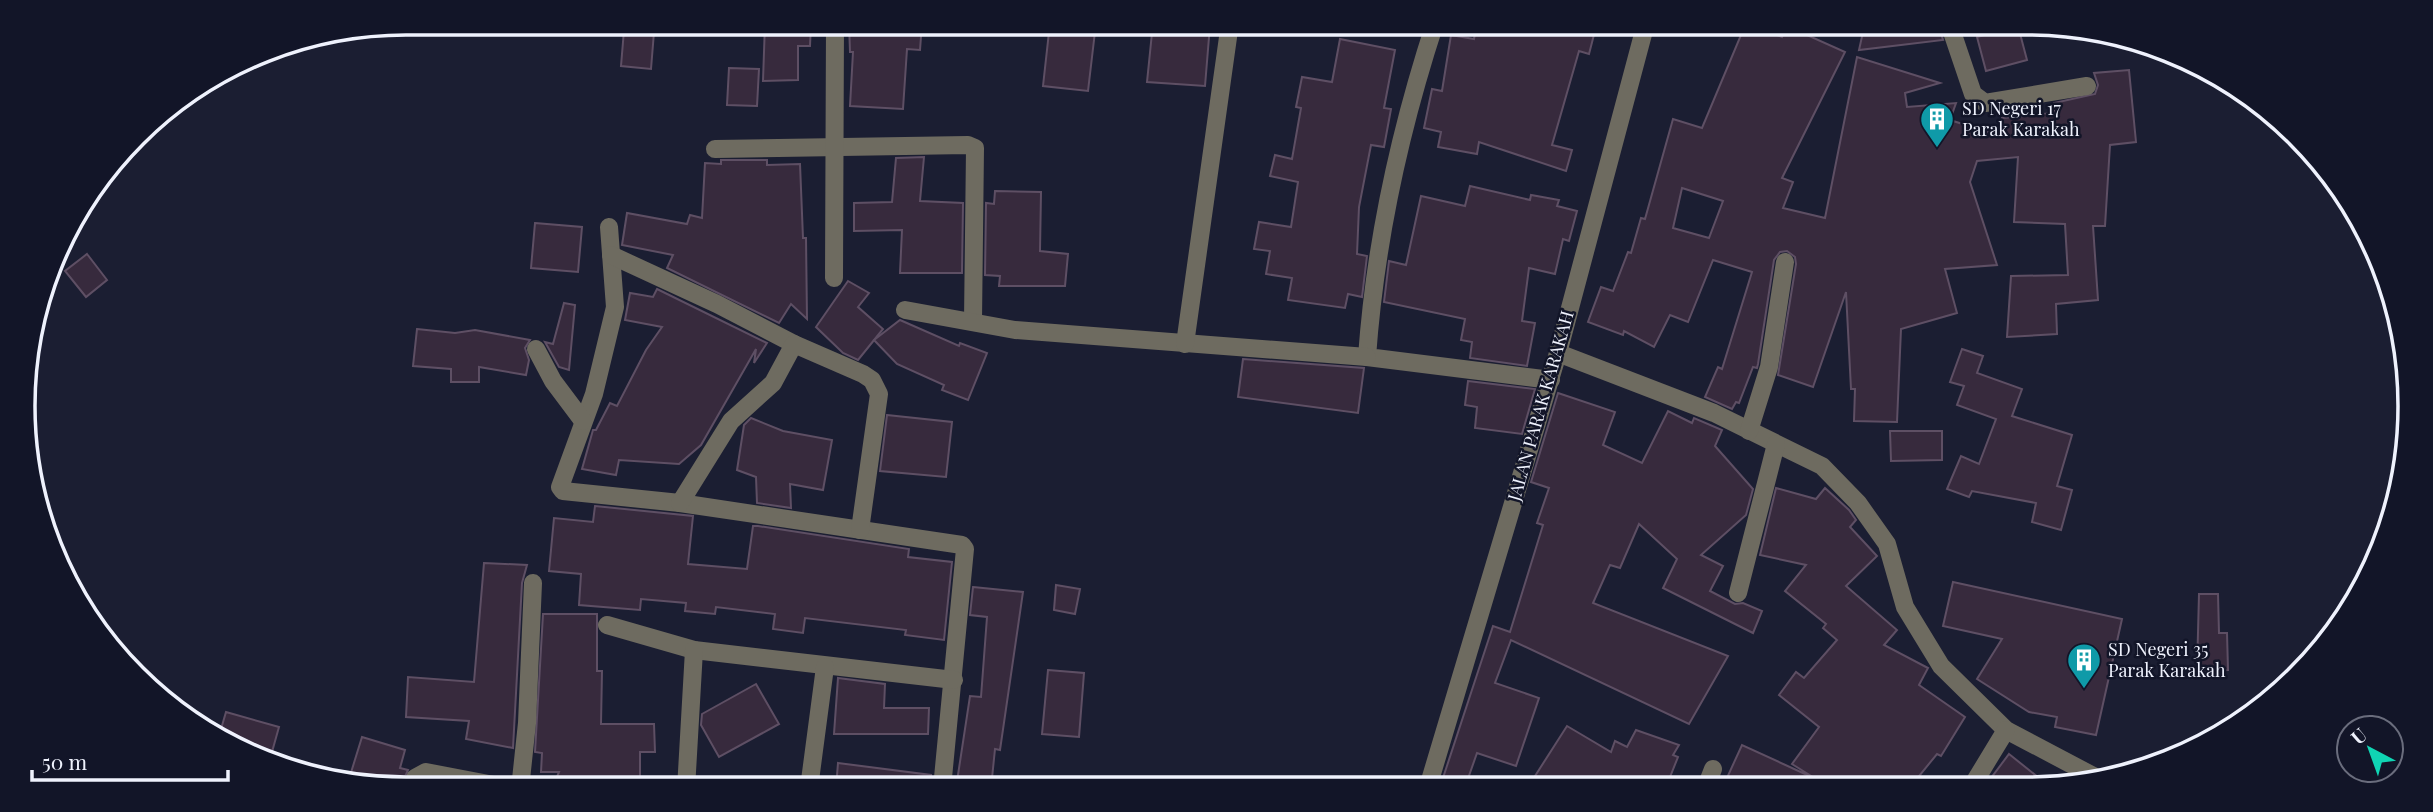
<svg xmlns="http://www.w3.org/2000/svg" width="2433" height="812" viewBox="0 0 2433 812" font-family="'Playfair Display',serif">
  <style>
    .building { fill: #372a3d; stroke: #5e4f64; stroke-width: 2; fill-rule: evenodd }
    .lines { fill: none; stroke-linecap: round; stroke-linejoin: round }
    .minor { stroke: #6e6b60; stroke-width: 18 }
    .labels { text-anchor: middle; stroke-width: 5; stroke-linejoin: round; paint-order: stroke }
    .poi-label { font-size: 18px; fill: #eff2fd; stroke: #121528; text-anchor: start }
    .street-label { font-size: 18px; fill: #eff2fd; stroke: #121528 }
    .rim { fill: none; stroke: #eff2fd; stroke-width: 3.5 }
  </style>
  <rect width="100%" height="100%" fill="#1b1e32"/>
  <g class="building">
    <polygon points="765,23 811,23 810,46 798,46 798,80 763,81"/>
    <polygon points="849,23 922,23 920,50 907,49 903,109 850,106 853,52 850,52"/>
    <polygon points="1050,23 1096,23 1088,91 1043,86"/>
    <polygon points="1153,23 1210,25 1205,86 1147,82"/>
    <polygon points="1477,23 1597,23 1589,54 1579,51 1552,145 1572,150 1566,171 1479,142 1477,154 1438,147 1441,132 1424,128 1432,89 1442,91 1451,35 1474,39"/>
    <path d="M1746,23L1782,37L1787,26L1845,52L1782,178L1793,182L1783,208L1825,218L1857,57L1940,83L1905,93L1907,107L1956,103L1950,120L2004,137L2002,118L2054,113V103L2095,94L2098,85L2094,73L2129,70L2136,142L2110,145L2105,226H2093L2098,300L2056,304L2057,334L2007,337L2011,276L2068,275L2065,224L2014,222L2018,157L1977,161L1970,182L1997,265L1945,269L1957,313L1901,329L1897,422L1854,421L1855,389H1851L1846,292L1813,387L1778,375L1796,264L1795,257L1787,251L1780,252L1774,260L1758,364L1757,368L1753,367L1739,403L1736,402L1732,409L1705,397L1718,367L1722,369L1752,272L1713,260L1688,322L1670,315L1654,347L1624,331L1623,335L1588,322L1601,287L1613,291L1628,252L1631,253L1641,218L1645,219L1673,119L1702,128ZM1682,188L1723,201L1709,238L1673,228Z"/>
    <polygon points="1865,23 1938,23 1943,40 1859,50"/>
    <polygon points="2018,26 2027,60 1986,71 1977,37"/>
    <polygon points="624,30 654,32 651,69 621,66"/>
    <polygon points="1340,39 1395,50 1384,108 1391,109 1384,147 1371,145 1359,207 1357,254 1367,256 1362,297 1348,294 1345,308 1288,300 1292,278 1266,274 1270,251 1254,249 1259,222 1291,227 1298,182 1270,176 1275,155 1292,159 1301,108 1296,107 1302,77 1332,82"/>
    <polygon points="729,68 759,69 757,106 727,105"/>
    <polygon points="924,157 920,201 963,203 962,273 900,273 902,230 854,231 854,203 892,202 896,158"/>
    <polygon points="721,160 767,160 767,165 800,164 803,238 806,238 807,319 791,304 779,323 667,268 673,255 622,245 627,213 687,224 690,215 702,218 705,163 721,164"/>
    <polygon points="1470,186 1530,200 1531,195 1559,200 1557,206 1577,211 1569,241 1563,239 1555,274 1529,268 1522,321 1535,323 1527,366 1470,358 1472,342 1461,340 1465,319 1384,302 1389,261 1406,265 1421,196 1465,206"/>
    <polygon points="995,191 1041,192 1040,251 1068,254 1065,286 999,286 1000,276 985,275 986,203 994,204"/>
    <polygon points="535,223 582,227 578,272 531,268"/>
    <polygon points="87,254 107,280 86,297 65,271"/>
    <polygon points="848,281 869,293 858,307 883,329 858,360 843,353 816,327"/>
    <polygon points="657,289 767,343 754,363 756,349 701,445 679,464 619,460 616,475 582,469 593,430 596,430 610,403 617,406 646,350 662,327 625,320 630,293 653,297"/>
    <polygon points="564,303 575,305 569,370 559,367 545,342 553,344"/>
    <polygon points="900,320 959,346 960,343 987,353 968,400 942,390 944,385 897,364 874,340"/>
    <polygon points="417,329 455,333 475,330 530,340 525,348 529,360 526,375 479,367 479,382 451,382 451,369 413,366"/>
    <polygon points="1962,349 1983,356 1977,373 2022,389 2012,416 2072,435 2057,486 2072,490 2061,530 2032,522 2036,503 1972,491 1969,497 1947,489 1961,456 1979,464 1996,419 1957,405 1964,386 1950,382"/>
    <polygon points="1243,359 1364,368 1358,413 1238,397"/>
    <polygon points="1468,381 1535,389 1522,434 1475,428 1477,407 1465,405"/>
    <polygon points="1558,393 1615,412 1603,445 1642,463 1668,411 1692,423 1694,418 1722,430 1715,446 1753,489 1746,515 1701,555 1723,566 1710,591 1735,604 1743,603 1762,611 1753,633 1663,588 1677,559 1639,524 1620,568 1610,565 1593,603 1728,656 1689,724 1511,640 1495,683 1539,698 1516,766 1477,753 1465,787 1440,787 1493,626 1510,632 1543,525 1537,523 1549,488 1531,482"/>
    <polygon points="887,415 952,422 946,477 880,471"/>
    <polygon points="751,418 783,431 832,440 823,490 790,484 791,508 757,503 756,477 737,470 744,425"/>
    <polygon points="1890,431 1942,431 1942,460 1891,461"/>
    <polygon points="1776,488 1816,499 1825,488 1849,510 1856,520 1850,527 1877,556 1846,586 1897,630 1884,645 1928,668 1919,685 1965,717 1941,756 1937,754 1911,786 1739,787 1726,780 1742,745 1816,779 1792,764 1819,727 1779,695 1796,672 1804,678 1837,640 1823,628 1826,624 1785,591 1806,565 1760,555"/>
    <polygon points="595,506 693,516 688,564 747,569 753,526 758,526 909,549 908,557 952,562 944,640 905,635 906,630 805,618 803,633 773,629 775,614 716,607 715,614 685,611 686,603 641,599 640,610 579,605 581,574 549,571 554,518 593,522"/>
    <polygon points="484,563 527,565 522,583 513,748 466,739 469,721 406,717 408,677 474,682"/>
    <polygon points="1953,582 2122,619 2096,735 2055,727 2057,717 2029,712 1977,679 2002,639 1943,626"/>
    <polygon points="1056,585 1080,589 1075,614 1054,610"/>
    <polygon points="973,587 1023,592 1000,750 995,749 991,788 956,788 970,696 981,697 987,617 970,615"/>
    <polygon points="2199,594 2218,594 2219,633 2227,633 2228,670 2197,671"/>
    <polygon points="543,614 597,614 597,671 602,671 601,724 654,724 655,752 640,752 640,788 552,789 559,772 541,772 542,753 535,752"/>
    <polygon points="1048,670 1084,673 1079,737 1042,734"/>
    <polygon points="838,678 885,684 884,708 929,708 928,734 834,734"/>
    <polygon points="756,684 779,724 719,757 701,725 702,714"/>
    <polygon points="226,712 279,727 270,759 219,736"/>
    <polygon points="1567,726 1611,752 1615,741 1627,747 1636,730 1679,745 1673,755 1678,757 1666,787 1528,787"/>
    <polygon points="362,737 405,750 400,768 408,770 400,788 349,779"/>
    <polygon points="2009,754 2049,786 1985,786"/>
    <polygon points="838,763 931,775 931,788 836,788"/>
  </g>
  <g class="lines">
    <g class="minor">
      <path d="M1435,23C1400,130 1375,244 1367,357L1551,380"/>
      <polyline points="1949,23 1973,94 1985,103 2087,86"/>
      <polyline points="715,149 968,145 975,148 973,321"/>
      <polyline points="609,227 615,307 594,394 560,487 563,491 680,503 962,545 965,549 942,788"/>
      <polyline points="611,255 717,304 794,344"/>
      <polyline points="834,278 835,23"/>
      <polyline points="905,310 1015,330 1367,357"/>
      <polyline points="1185,344 1230,23"/>
      <polyline points="536,349 553,381 583,421"/>
      <polyline points="1558,353 1714,413 1822,466 1858,503 1887,544 1905,607 1941,666 2006,730 2099,779"/>
      <polyline points="1749,431 1769,367 1785,262"/>
      <polyline points="680,503 731,421 773,383 794,344 863,374 872,380 879,394 860,530"/>
      <polyline points="1738,593 1776,444"/>
      <polyline points="607,625 694,650 954,680"/>
      <polyline points="1972,786 2006,730"/>
      <polyline points="1428,787 1558,353 1646,23"/>
      <polyline points="1706,787 1713,769"/>
      <polyline points="809,788 825,667"/>
      <polyline points="411,789 415,778 426,772 514,789"/>
      <polyline points="520,789 527,723 533,583"/>
      <polyline points="686,789 694,650"/>
    </g>
  </g>
  <defs>
    <g id="building-pin" transform="scale(1.75)"><path d="M0 17L-7.5 6A9.5 9.5 0 1 1 7.5 6Z" fill="#0f9aa8" stroke="#121528"/><path d="M-4-6H4V6H1V3H-1V6H-4ZM-2.5-4.3h1.7v1.8h-1.7ZM.8-4.3h1.7v1.8H.8ZM-2.5-1h1.7V.8h-1.7ZM.8-1h1.7V.8H.8Z" fill="#fff"/></g>
  </defs>
  <g fill-rule="evenodd">
    <use href="#building-pin" x="1937" y="119"/>
    <use href="#building-pin" x="2084" y="660"/>
  </g>
  <g class="labels">
    <g class="poi-label">
      <text x="1962" y="115">SD Negeri 17<tspan x="1962" dy="21">Parak Karakah</tspan></text>
      <text x="2108" y="656">SD Negeri 35<tspan x="2108" dy="21">Parak Karakah</tspan></text>
    </g>
    <g class="street-label">
      <text transform="translate(1541 406) rotate(-74)" y="6">JALAN PARAK KARAKAH</text>
    </g>
  </g>
  <path d="M0 0H2433V812H0ZM406 35H2027A371 371 0 0 1 2398 406V406A371 371 0 0 1 2027 777H406A371 371 0 0 1 35 406V406A371 371 0 0 1 406 35Z" fill="#121528" fill-rule="evenodd"/>
  <path class="rim" d="M406 35H2027A371 371 0 0 1 2398 406V406A371 371 0 0 1 2027 777H406A371 371 0 0 1 35 406V406A371 371 0 0 1 406 35Z"/>
  <g transform="translate(2370 749) rotate(319)"><circle r="33" fill="#121528" stroke="#6a6d7d" stroke-width="2"/>
  <path d="M0-5L12 26L0 18L-12 26Z" fill="#10d5b4"/>
  <text y="-10" font-size="19" font-weight="bold" text-anchor="middle" fill="#eff2fd">U</text>
  </g>
  <path d="M32 770v10h196v-10" fill="none" stroke="#eff2fd" stroke-width="3.5"/>
  <text x="42" y="770" font-size="21" fill="#eff2fd" stroke="#121528" stroke-width="5" paint-order="stroke">50 m</text>
</svg>
